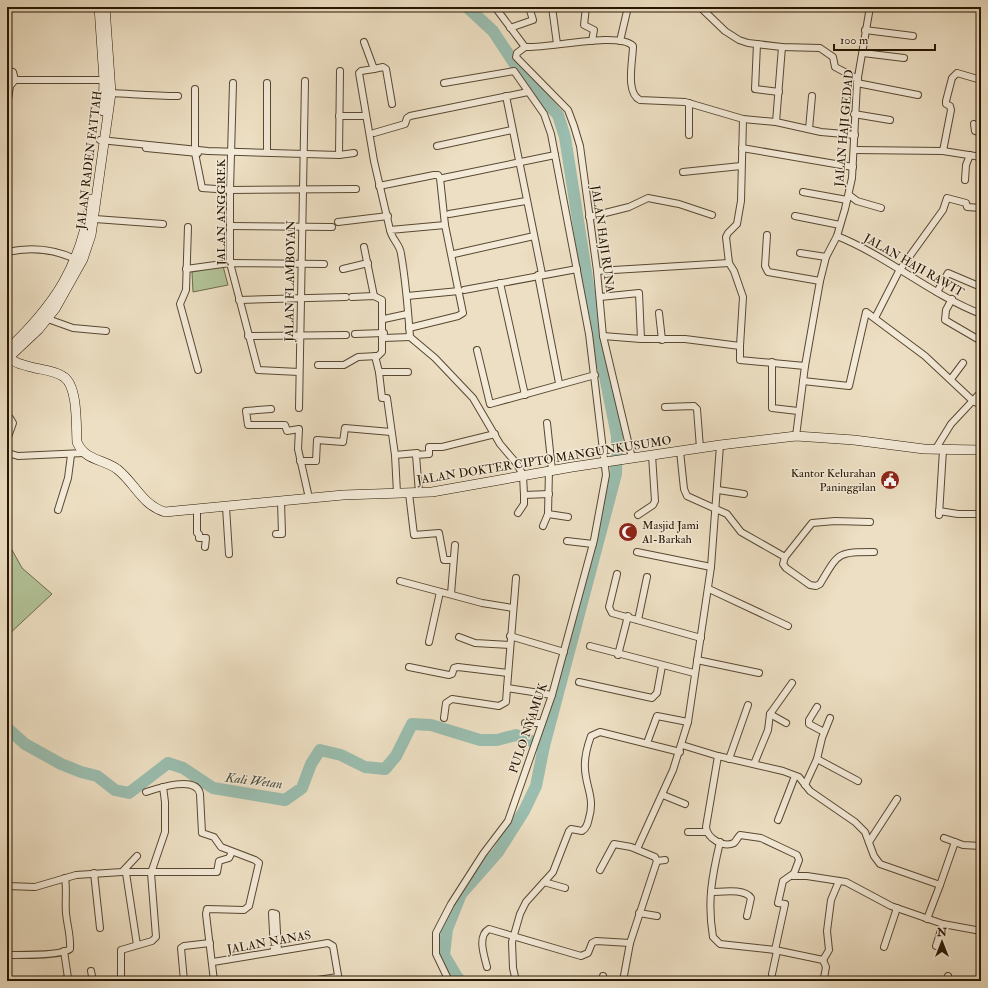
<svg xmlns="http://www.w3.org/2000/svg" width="988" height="988" viewBox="0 0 988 988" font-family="'IM FELL Double Pica',serif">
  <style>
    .green { fill: #b3c398; stroke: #6c6c4d }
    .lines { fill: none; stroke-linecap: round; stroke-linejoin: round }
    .river { stroke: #9abdaf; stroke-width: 12 }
    .minor-casing { stroke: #584832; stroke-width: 8 }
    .secondary-casing { stroke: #261602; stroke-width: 10 }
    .minor { stroke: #f3ead8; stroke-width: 6 }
    .secondary { stroke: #f3ead8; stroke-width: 9 }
    .labels { text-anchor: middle; stroke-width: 3; stroke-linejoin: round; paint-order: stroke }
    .street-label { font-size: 12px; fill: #261602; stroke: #f3ead8 }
    .poi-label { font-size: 12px; fill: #261602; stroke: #f3ead8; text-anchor: end }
    .water-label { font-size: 13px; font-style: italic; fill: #4f503f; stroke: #f3ead8 }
  </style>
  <rect width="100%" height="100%" fill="#eddfc3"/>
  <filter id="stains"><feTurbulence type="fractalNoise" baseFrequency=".005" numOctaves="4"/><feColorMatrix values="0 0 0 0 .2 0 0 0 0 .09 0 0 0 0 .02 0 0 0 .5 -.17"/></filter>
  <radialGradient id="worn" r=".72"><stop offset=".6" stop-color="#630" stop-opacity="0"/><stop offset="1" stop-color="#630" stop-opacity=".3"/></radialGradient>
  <g class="green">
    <polygon points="223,266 228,285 193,292 192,272"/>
    <polygon points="7,541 22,568 52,594 7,636"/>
  </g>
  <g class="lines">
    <g class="river">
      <polyline points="7,728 25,744 61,764 81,772 97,776 115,790 129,793 168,763 183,768 213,788 285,800 302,788 311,764 320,750 341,755 365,767 385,769 396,756 412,724 431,725 480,740 497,740 516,735 544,746"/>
      <polyline points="461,981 457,977 444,955 447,929 461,894 498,852 524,811 536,786 544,746 616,474 617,436 593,317 565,137 558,115 522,75 493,31 467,7"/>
    </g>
    <g class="minor-casing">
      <g id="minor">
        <path d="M495,7L525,47C546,49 619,31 633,46C633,60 625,93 640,100L685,102L743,119L776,122L821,132L855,135"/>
        <polyline points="552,7 557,44"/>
        <polyline points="586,7 584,25 594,30 592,41"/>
        <polyline points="700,7 725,31 739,40 748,43 782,47 820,48 833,57 835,67 858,79"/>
        <polyline points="510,28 533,20 529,7"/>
        <polyline points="865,30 913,36"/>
        <polyline points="620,41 628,7"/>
        <polyline points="364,42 374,69 361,71 359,73 374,161 390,230"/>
        <polyline points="757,44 755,89 779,92"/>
        <polyline points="525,47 517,53 516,57 568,110 574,126 580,146 597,271 603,336 632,458"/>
        <polyline points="863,53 904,58"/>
        <polyline points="374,69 383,67 386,69 392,104"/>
        <polyline points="7,71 13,72 15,80"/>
        <polyline points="233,83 230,190 230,263 258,370 299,372"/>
        <polyline points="444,83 514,71 544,114 551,134 589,334 606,475 594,540 552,695 508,821 483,854 451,904 436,933 436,954 449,981"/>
        <polyline points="857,83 918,95"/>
        <polyline points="195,89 195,153 202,188 230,190 356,189"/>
        <path d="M111,93C133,94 155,96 178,96"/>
        <polyline points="506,96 542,274"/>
        <polyline points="7,107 10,86 15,80 106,80"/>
        <polyline points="854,114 890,120"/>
        <polyline points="339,116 363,116"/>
        <polyline points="743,119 741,201 737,224 728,233 726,237 729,263 734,271 743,297 740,346 740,360 805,366"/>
        <polyline points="776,122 782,47"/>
        <polyline points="974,124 975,131 981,133"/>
        <polyline points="809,129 812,96"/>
        <polyline points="374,133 405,124 407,118 410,116 528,92"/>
        <polyline points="689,135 689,103"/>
        <polyline points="100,140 208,151 339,155 354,153"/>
        <polyline points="437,146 512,130"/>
        <polyline points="146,148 198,153"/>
        <polyline points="742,148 853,167"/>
        <polyline points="855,150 943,151 981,157"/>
        <polyline points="943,151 951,110 950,106 946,104 946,101 952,78 957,73 981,80"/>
        <polyline points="267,152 267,83"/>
        <polyline points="339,155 340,71"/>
        <polyline points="683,172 741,166"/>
        <polyline points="443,178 555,155"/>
        <polyline points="965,180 966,165 970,155"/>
        <polyline points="379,186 434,175 438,175 440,178 445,225 463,313 458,316 409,328"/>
        <polyline points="803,192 847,200"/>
        <polyline points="849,195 857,201 881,208"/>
        <polyline points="449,214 526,201"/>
        <polyline points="795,216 840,225"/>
        <polyline points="589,217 629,207 648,198 679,204 712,215"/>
        <polyline points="95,219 163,224"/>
        <polyline points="338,222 388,216"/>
        <path d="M445,225L390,230C392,240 400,244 401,254C406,282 408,309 410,337L435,358L473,398L500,444L517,464L523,475L524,495V504L518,513"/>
        <polyline points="230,226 332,227"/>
        <polyline points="188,227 186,290 180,304 198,370"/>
        <polyline points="767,235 765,266 768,272 820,281"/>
        <path d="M837,236C887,256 930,294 981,314"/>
        <polyline points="364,247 374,296"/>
        <path d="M7,252C31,247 55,249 77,260"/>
        <polyline points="800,253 826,257"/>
        <polyline points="454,254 534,236"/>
        <polyline points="186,269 230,263 324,264"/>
        <polyline points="343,269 368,263"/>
        <polyline points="597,271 729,263"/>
        <polyline points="538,275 559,383"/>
        <polyline points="500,283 525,395"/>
        <polyline points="464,290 577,269"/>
        <polyline points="937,292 948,273 981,287"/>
        <polyline points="407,296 459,291"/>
        <polyline points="600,297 639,293 641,339"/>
        <polyline points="952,299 946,310 945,320 981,341"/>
        <polyline points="239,300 346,297"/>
        <polyline points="659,313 662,340"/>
        <polyline points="45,318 73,328 106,331"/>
        <polyline points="875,318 899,271 943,210 947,198 966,203 967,207 981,208"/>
        <polyline points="384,319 407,314"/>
        <polyline points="355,334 384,333"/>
        <polyline points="248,336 346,335"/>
        <polyline points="603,336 641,339 685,339 740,346"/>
        <polyline points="384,338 410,337"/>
        <polyline points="477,350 490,404 595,375"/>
        <polyline points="375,356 379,372 382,398 387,398 395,455 397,493"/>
        <polyline points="772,362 772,408 798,411"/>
        <polyline points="318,365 344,365 358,357 378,356 382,352 382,300 374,296 352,297"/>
        <polyline points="379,372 408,372"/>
        <polyline points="951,379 963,363"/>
        <polyline points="803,381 849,386 866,312 925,356 973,401 981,405"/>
        <polyline points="665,407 694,406 697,409 700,448"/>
        <polyline points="299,408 305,81"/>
        <polyline points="271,409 246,411 248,425 285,425 287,431 299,429 298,449 309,498"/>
        <polyline points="7,416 10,418 13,423 8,437 7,447"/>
        <polyline points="547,423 552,470"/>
        <polyline points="796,436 805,366 820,281 826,257 837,236 845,209 852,178 857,83 870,7"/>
        <polyline points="7,449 8,453 18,456 84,453"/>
        <polyline points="935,450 951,424 981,392"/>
        <polyline points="680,451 684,489 687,496 727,514 741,532 785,557"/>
        <polyline points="395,455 417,453 416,455"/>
        <polyline points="300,461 316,461 317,440 343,442 345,428 391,432"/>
        <polyline points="718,490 744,494"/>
        <polyline points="409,493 414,535 439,533 444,560 453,560"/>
        <polyline points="419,493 416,455 429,454 429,447 442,447 495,434"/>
        <polyline points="524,495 549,494"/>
        <polyline points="226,507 229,554"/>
        <polyline points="58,510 68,478 71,455"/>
        <polyline points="197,511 197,533 199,534 199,538 206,538 205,547"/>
        <polyline points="939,511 958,514 981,514"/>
        <polyline points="548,514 568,517"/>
        <polyline points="638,515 653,505 655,501 652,455"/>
        <polyline points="939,515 943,450"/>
        <path d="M870,522L835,521L812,523L785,557L783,564L786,568L810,585L816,586L820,584C839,552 837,552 874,552"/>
        <polyline points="543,526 548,514 549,470"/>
        <polyline points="276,534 282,534 281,501"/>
        <polyline points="567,541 593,544"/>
        <polyline points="637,552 711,567"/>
        <polyline points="617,574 609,607 612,613 701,638"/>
        <polyline points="400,581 482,603 513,608"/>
        <polyline points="709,589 788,626"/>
        <polyline points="451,594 455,545"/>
        <polyline points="638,620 647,577"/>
        <polyline points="510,636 564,652"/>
        <polyline points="459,637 475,643 510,645"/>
        <polyline points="429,642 440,592"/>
        <polyline points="590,646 694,673"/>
        <polyline points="618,655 628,616"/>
        <polyline points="697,660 759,673"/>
        <polyline points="409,667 449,675 452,674 454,668 458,667 508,673"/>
        <polyline points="579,682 652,698 657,693 662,666"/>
        <polyline points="507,688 516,578"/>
        <polyline points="817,707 809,720 809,724 824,732"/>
        <polyline points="770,714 786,723"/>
        <polyline points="444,718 446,703 452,699 499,706 506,702 507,688 552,695"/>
        <polyline points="525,723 542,723"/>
        <polyline points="647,743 657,716 688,722"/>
        <polyline points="682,745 718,756 783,771 799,777 810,791 855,822 865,832 874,856 880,864 940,885 927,919"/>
        <path d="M718,756L706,827C707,838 723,848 734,843C736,841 738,837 740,835L761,838L797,855L799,860L793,876H807L846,882L891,906L943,924L981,931"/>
        <polyline points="729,759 748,705"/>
        <polyline points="817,759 858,781"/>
        <polyline points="754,764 768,730 770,714 792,683"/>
        <polyline points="805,785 817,759 822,738 830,718"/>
        <path d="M146,792C158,788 197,775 200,794L202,833L214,837L221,847L255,860L259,863L249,906L244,910L207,909L206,914L214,981"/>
        <polyline points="663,795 685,804"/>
        <polyline points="778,820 795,776"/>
        <polyline points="688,832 706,832"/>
        <polyline points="944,838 963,845 981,846"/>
        <path d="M720,842C712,876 707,902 713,937L720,944L775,950L823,960L826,967L824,978L827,981"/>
        <polyline points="869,842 897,799"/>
        <polyline points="637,849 673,770 688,722 711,567 720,445"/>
        <polyline points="657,861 665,860"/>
        <polyline points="600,870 614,844 631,847 655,857 657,861"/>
        <polyline points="122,872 217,872 219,861 229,858 232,852"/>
        <polyline points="94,873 100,928"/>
        <polyline points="126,873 137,945"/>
        <polyline points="544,882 565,888"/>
        <polyline points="940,885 955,842"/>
        <polyline points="7,886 35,887 76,875 122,872 137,856"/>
        <path d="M711,892C722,892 744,888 751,898L747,916"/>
        <polyline points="639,913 657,916"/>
        <polyline points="936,946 943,924"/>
        <polyline points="884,947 897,908"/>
        <polyline points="775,950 785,904 778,903 783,881 793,874"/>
        <polyline points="274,952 272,913 276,914 278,951"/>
        <path d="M7,955C20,955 61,956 70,949C71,936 67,925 66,913C65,901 67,890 65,878"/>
        <polyline points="823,960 829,950 827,931 831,900 839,881"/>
        <polyline points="213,962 328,943 333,946 339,981"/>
        <path d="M487,967C484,955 477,936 489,929L581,956L588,953L592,943L596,941L630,943"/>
        <polyline points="91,971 93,981"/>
        <polyline points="772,974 777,951"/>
        <polyline points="60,981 68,978 64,951"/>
        <polyline points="121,981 121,950 152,941 156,937 151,873 165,832 165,802 163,787"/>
        <polyline points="184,981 181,948 184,946 210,943"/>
        <polyline points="311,981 338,977"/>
        <path d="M516,981L513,968L512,942L520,914L526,902L553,872L569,831L571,829L582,831C587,828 588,823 589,818C595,798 586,788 585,769C584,757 587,747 591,736L600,732L680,752"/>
        <polyline points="602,981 603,976"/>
        <polyline points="623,981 630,943 657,861"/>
        <polyline points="946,981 948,976"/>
      </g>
    </g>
    <g class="secondary-casing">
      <g id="secondary">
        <polyline points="99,7 104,80 103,111"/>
        <path d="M7,350C55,305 81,265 91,199"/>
        <path d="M7,356C15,364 24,365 35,368C44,370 56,371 64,377C78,387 76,425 77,442C84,460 103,459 117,469C135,483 142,505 165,512L343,495L432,492L572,467L720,445L796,436L854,440L924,449L981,450"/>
        <polyline points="7,359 39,329 55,309 83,259 91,235 111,93 105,7"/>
      </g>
    </g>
    <use href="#minor" class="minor"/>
    <use href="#secondary" class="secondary"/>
  </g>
  <defs>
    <g id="civic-disc" transform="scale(1)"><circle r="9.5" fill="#8f2418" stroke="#f3ead8"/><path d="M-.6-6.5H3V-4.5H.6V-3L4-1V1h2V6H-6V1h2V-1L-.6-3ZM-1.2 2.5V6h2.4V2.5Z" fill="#fff"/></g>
    <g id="mosque-disc" transform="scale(1)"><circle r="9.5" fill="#8f2418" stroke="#f3ead8"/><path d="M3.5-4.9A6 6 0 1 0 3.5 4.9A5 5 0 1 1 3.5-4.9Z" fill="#fff"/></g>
  </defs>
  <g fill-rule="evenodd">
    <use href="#civic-disc" x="890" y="480"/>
    <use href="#mosque-disc" x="628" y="532"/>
  </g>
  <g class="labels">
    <g class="street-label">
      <text transform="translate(844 128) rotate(-85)" y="4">JALAN HAJI GEDAD</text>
      <text transform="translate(89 160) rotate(-83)" y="4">JALAN RADEN FATTAH</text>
      <text transform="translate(221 212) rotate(-90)" y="4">JALAN ANGGREK</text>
      <text transform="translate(603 239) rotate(82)" y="4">JALAN HAJI RUNA</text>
      <text transform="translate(914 265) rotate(30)" y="4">JALAN HAJI RAWIT</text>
      <text transform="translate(290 281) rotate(-89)" y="4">JALAN FLAMBOYAN</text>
      <text transform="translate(544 460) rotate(-9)" y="4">JALAN DOKTER CIPTO MANGUNKUSUMO</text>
      <text transform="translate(528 728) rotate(-71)" y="4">PULO NYAMUK</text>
      <text transform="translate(269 942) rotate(-10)" y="4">JALAN NANAS</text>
    </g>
    <g class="poi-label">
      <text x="876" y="477">Kantor Kelurahan<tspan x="876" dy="14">Paninggilan</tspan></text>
      <text x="642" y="529" text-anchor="start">Masjid Jami<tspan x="642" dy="14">Al-Barkah</tspan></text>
    </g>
    <g class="water-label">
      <text transform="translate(254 780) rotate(7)" y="5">Kali Wetan</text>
    </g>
  </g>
  <rect width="988" height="988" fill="none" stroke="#eddfc3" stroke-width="24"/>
  <rect x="8" y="8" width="972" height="972" fill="none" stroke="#261602" stroke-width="2"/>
  <rect x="12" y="12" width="964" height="964" fill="none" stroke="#261602"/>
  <g transform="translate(942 942)" stroke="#f3ead8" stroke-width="3" paint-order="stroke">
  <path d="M0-3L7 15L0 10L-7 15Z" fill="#261602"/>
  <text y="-6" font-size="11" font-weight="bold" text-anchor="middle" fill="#261602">N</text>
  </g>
  <path d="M834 44v6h101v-6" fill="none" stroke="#261602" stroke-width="2"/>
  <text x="840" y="44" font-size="12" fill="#261602" stroke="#f3ead8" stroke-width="3" paint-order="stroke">100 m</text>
  <rect width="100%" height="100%" filter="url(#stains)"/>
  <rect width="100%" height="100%" fill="url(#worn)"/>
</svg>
